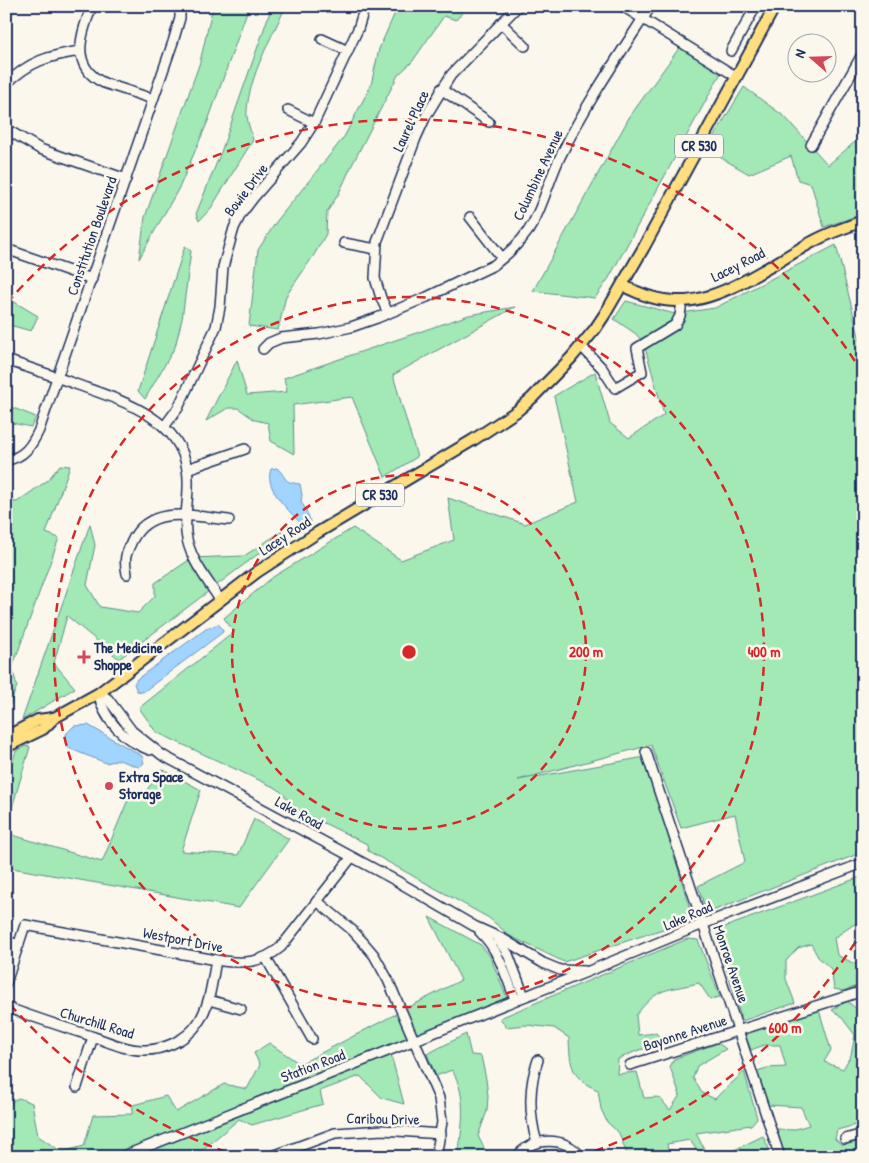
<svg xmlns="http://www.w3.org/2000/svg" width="869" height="1163" viewBox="0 0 869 1163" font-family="'Patrick Hand',sans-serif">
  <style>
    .green { fill: #a2e9b6; stroke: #5e8c8a }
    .water { fill: #a1d5ff; stroke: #6b93bf }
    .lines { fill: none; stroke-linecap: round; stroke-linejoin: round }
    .minor-casing { stroke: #1b2f5e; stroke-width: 12 }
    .major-casing { stroke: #1b2f5e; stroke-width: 14 }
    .minor { stroke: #fbf7ec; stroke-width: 9 }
    .major { stroke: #ffdf80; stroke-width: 10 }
    .ring { fill: none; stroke: #d62828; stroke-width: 2.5; stroke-dasharray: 9 6 }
    .poi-dot { fill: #d1495b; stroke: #fbf7ec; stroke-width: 2 }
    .labels { text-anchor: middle; stroke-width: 5; stroke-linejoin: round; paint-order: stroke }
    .shield { fill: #fbf7ec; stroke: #5e6b89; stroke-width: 1 }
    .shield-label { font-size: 14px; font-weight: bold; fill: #1b2f5e }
    .street-label { font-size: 15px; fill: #1b2f5e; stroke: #fbf7ec }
    .poi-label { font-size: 15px; font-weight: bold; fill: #1b2f5e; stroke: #fbf7ec; text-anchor: start }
    .centre { fill: #d62828; stroke: #fbf7ec; stroke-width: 2.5 }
    .ring-label { font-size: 15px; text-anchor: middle; font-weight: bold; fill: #d62828; stroke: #fbf7ec; stroke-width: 5; stroke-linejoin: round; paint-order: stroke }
  </style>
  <rect width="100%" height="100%" fill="#fbf7ec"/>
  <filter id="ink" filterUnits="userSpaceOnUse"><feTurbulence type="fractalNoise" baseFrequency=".02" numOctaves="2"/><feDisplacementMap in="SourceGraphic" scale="10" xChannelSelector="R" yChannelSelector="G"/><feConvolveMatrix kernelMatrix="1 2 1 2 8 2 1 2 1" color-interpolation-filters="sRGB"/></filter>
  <g filter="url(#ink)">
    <g class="green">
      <polygon points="211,6 249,6 208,121 180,186 139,259 145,217 200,62 212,10"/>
      <path d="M272,6H286C272,36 249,77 247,110C246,120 251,131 253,140L211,208L199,221L196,214L221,152Z"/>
      <polygon points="398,6 468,6 456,20 444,16 412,62 398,75 351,167 339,193 327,212 326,234 314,255 286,296 278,330 249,326 258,250 276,222 344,137 371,85 379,49"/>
      <polygon points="682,44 722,71 609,278 595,298 533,291 630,116"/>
      <polygon points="744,87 785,117 828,165 863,135 863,214 824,227 811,184 798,180 791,156 749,174 706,149"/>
      <polygon points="836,245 863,352 863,852 707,913 698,886 745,862 735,814 681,828 651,745 518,780 645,757 693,919 564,962 510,936 489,918 368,851 367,844 299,811 278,789 156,732 139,708 234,632 224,618 273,577 353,528 401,560 454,540 448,498 525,524 578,502 554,396 595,372 610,423 629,438 664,415 644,344 636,334 614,319 626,301 675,314 715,308"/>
      <polygon points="185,246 191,251 182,319 175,347 145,399 138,391"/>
      <polygon points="6,297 38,316 31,331 6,324"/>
      <polygon points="515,307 393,375 417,457 385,477 352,397 293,405 294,454 271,441 268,423 255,420 238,408 228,408 206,421 237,360 247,395 287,392 284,378 469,315"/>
      <polygon points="6,405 36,417 31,427 12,423 6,426"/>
      <polygon points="60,465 70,466 46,533 59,538 12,668 17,686 6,715 6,501 17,502 48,480"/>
      <polygon points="90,524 95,545 87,585 100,607 138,613 155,596 155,583 192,558 244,556 281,532 285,537 258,554 119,659 67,616 54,663 75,688 22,720"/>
      <polygon points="26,746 30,747 6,828 6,779 16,751"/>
      <polygon points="162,769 201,790 181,851 238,855 254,819 289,839 239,908 6,867 6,833 102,862 127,802 144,794"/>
      <polygon points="863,876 863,921 853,925 834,938 837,955 855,964 863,962 863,984 843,991 834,989 831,969 818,957 811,944 798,948 786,961 786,979 795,1003 742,1021 717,937 725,927"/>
      <polygon points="429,917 481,945 490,956 509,1003 390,1051 404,1104 382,1098 360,1076 320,1091 323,1104 252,1125 239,1119 201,1151 178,1152 177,1157 6,1157 6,1104 19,1098 32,1103 38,1136 62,1152 84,1146 93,1115 132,1114 133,1105 166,1096 176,1112 224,1084 247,1089 260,1065 254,1053 269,1043 300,1064 461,980"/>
      <path d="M687,939L698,940L720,997L710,999L699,983C665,991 659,986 636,1015L638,1035L656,1033L666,1044L639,1050L618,1059L617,1074L637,1072L644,1098L659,1097L670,1110L680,1095L670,1067L674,1059L718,1043L726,1049L697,1066L693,1078L702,1093L715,1099C724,1088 735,1082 744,1071L757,1118L751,1125L696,1133L706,1153L715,1151L730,1152L763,1136L769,1149L760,1157H701L690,1140L667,1144L669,1157H628L619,1133L607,1122L601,1109L598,1090C571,1079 570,1065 569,1038L554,1028L527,1025L506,1027L500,1018Z"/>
      <polygon points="847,1001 858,1010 863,1019 863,1123 837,1130 835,1139 842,1145 863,1141 863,1157 784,1157 777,1129 792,1130 809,1125 801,1107 768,1105 757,1071 767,1068 786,1067 780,1045 764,1045 751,1050 745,1034 819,1010 831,1050 824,1062 843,1069 851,1055 855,1035 842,1018 832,1010"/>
      <path d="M466,1034L471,1055L481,1056L486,1079L488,1096L487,1111L478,1136L486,1152L485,1157H458C462,1127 468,1097 452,1070L436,1076L427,1054Z"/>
    </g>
    <g class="water">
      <path d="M277,468C288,478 281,482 300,484L302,495L301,502L305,508L311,522L303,526C291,512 263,489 271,469Z"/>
      <polygon points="218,624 222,628 223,632 143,692 137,691 134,684 137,679 206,629"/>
      <polygon points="88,725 142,756 144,763 139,767 119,760 106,763 68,748 66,734 74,726"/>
    </g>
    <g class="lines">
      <g class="minor-casing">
        <g id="minor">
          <path d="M92,6C81,34 69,66 104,83L153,99"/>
          <polyline points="622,6 737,77"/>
          <polyline points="501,23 525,46"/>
          <polyline points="322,39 348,51"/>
          <polyline points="731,51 756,6"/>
          <path d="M6,84C30,61 48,56 80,51"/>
          <polyline points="441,89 489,122"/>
          <polyline points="288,110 314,123"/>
          <polyline points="6,129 40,149 126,179"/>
          <polyline points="811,145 863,53"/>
          <polyline points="470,217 502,258"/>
          <polyline points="344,243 376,249"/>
          <polyline points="6,249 92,279"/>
          <polyline points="863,303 863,304"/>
          <polyline points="388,313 381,298 375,278 377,242 416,138 426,116 451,75 518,6"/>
          <polyline points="581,346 602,368 615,388 642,372 637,348 675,325 680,316 682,301"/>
          <path d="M263,349L269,343L281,338L319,334L351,327L377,318L427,297L494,265C508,254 524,240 533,223C545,201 550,176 562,153C587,102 620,54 651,6"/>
          <path d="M6,360C30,368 54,376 78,385C120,400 179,417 187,469C191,490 184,512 186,533C189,559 207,579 220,600"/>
          <polyline points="164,427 178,408 216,327 220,307 223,267 234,228 241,214 254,197 301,143 314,123 358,29 365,6"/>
          <path d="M6,460C24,458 32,445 39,430L173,42L180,18V6"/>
          <polyline points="187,469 245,449"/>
          <path d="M127,574C124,558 125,556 132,541C150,503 196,517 229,520"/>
          <polyline points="99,693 108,699 132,731 162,755 395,880 474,926 503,939 543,963 560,970 585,971"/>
          <path d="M99,693C102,719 126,742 150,750"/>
          <polyline points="646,752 780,1157"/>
          <polyline points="317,901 352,930 363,942 374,955 388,980 439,1098 442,1122 436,1157"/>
          <path d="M480,932C499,950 506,976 515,999"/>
          <polyline points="497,938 508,954 524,996"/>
          <polyline points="6,941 19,945"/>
          <polyline points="266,958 312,1039"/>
          <path d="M6,983L25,925L216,960C241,964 261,964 281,947L351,858"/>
          <polyline points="209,1000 241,1009"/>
          <path d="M6,1007C35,1018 64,1027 94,1037C109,1042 125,1050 142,1050C162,1051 187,1040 198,1023C210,1005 212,982 216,960"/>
          <polyline points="630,1065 863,991"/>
          <polyline points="77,1087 93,1037"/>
          <polyline points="845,1139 863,1134"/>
          <path d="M537,1143C529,1115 528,1088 538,1060"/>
          <polyline points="121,1157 589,971 703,924 863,863"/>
          <polyline points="270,1157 335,1133 383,1130 441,1134"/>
          <path d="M517,1157C532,1136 566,1136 581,1157"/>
        </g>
      </g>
      <g class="major-casing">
        <g id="major">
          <path d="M622,285C639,294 657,301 677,301C722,303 777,260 816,240C831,232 847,227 863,221"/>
          <polyline points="6,737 38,720 53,718"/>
          <polyline points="6,747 43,729 54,718 99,693 257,572 317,533 473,440 517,411 532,398 571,358 595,329 605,314 644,247 775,6"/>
        </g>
      </g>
      <use href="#minor" class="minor"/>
      <use href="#major" class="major"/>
    </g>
  </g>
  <g class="ring">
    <circle cx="409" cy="652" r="177"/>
    <circle cx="409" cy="652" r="355"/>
    <path d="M863 930A532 532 0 0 1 578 1157M240 1157A532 532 0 0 1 7 1001M7 303A532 532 0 0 1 863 374"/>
  </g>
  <g class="poi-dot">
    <path d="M81.5 649.5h5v5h5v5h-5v5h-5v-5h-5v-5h5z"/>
    <circle cx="109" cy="786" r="5"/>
  </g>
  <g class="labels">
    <g class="shield">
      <rect x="675" y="134.5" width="48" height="23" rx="4"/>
      <rect x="356" y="483.5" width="48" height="23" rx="4"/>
    </g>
    <g class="shield-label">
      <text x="699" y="151">CR 530</text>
      <text x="380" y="500">CR 530</text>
    </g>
    <g class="street-label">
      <text transform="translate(411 121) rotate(-65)" y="5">Laurel Place</text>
      <text transform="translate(538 175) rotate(-65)" y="5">Columbine Avenue</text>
      <text transform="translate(246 190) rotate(-53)" y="5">Bowie Drive</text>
      <text transform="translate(92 236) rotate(-71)" y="5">Constitution Boulevard</text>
      <text transform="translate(738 265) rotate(-27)" y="5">Lacey Road</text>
      <text transform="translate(285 536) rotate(-33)" y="5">Lacey Road</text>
      <text transform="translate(299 813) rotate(29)" y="5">Lake Road</text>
      <text transform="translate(688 916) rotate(-23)" y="5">Lake Road</text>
      <text transform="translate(183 940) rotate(11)" y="5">Westport Drive</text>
      <text transform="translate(731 964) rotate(71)" y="5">Monroe Avenue</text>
      <text transform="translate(97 1023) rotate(17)" y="5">Churchill Road</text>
      <text transform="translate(685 1033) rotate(-18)" y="5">Bayonne Avenue</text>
      <text transform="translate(313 1066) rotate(-21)" y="5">Station Road</text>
      <text transform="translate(383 1119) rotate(1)" y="5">Caribou Drive</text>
    </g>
    <g class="poi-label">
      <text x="94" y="653">The Medicine<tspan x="94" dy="17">Shoppe</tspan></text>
      <text x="119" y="782">Extra Space<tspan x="119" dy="17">Storage</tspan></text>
    </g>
  </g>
  <circle cx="409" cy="652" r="8" class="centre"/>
  <g class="ring-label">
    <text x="586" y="657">200 m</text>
    <text x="764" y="657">400 m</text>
    <text x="785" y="1033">600 m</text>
  </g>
  <rect width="869" height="1163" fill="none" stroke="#fbf7ec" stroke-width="25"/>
  <rect x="12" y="12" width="844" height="1138" fill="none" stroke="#1b2f5e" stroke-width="2" filter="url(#ink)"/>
  <g transform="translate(812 58) rotate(290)"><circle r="24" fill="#fbf7ec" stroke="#a1a7b3"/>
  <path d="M0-4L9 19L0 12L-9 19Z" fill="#d1495b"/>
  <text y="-8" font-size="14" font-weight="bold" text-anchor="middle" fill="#1b2f5e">N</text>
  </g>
</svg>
